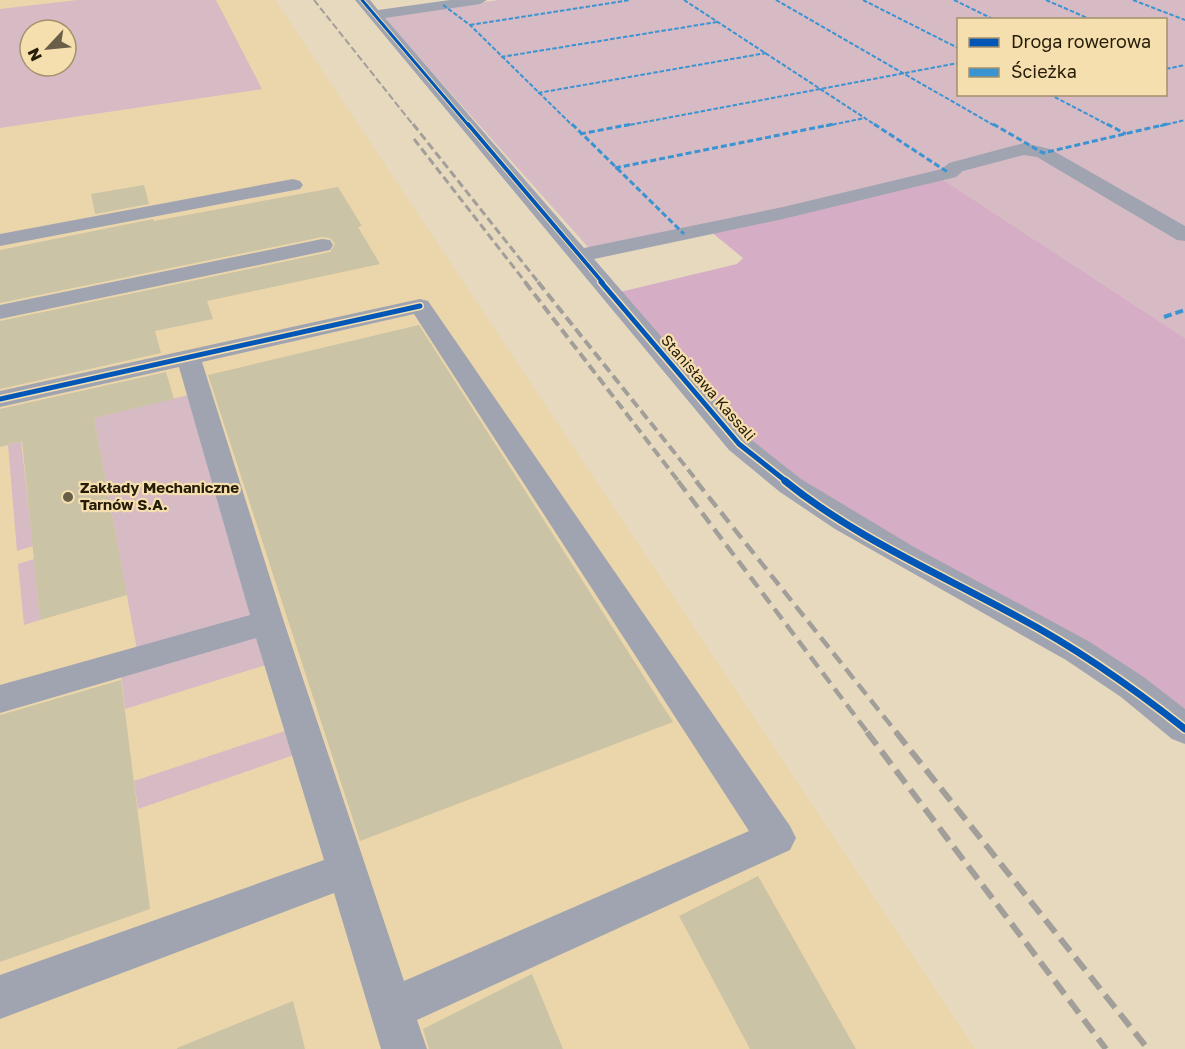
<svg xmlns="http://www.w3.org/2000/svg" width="1185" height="1049" viewBox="0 0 1185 1049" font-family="'Golos Text',sans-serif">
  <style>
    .built { fill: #ebd6ab; fill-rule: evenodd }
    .green { fill: #d6bac4; fill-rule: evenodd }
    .forest { fill: #d5adc5 }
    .building { fill: #cac3a5 }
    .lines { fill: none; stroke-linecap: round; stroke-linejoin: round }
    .minor { fill: #9fa4b0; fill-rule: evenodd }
    .rail-far4 { stroke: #a29e99; stroke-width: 2; stroke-dasharray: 7 3; stroke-linecap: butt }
    .rail-far3 { stroke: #a29e99; stroke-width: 3; stroke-dasharray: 8 4; stroke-linecap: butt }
    .rail-far2 { stroke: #a29e99; stroke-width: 4; stroke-dasharray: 10 5; stroke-linecap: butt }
    .rail-far1 { stroke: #a29e99; stroke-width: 4.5; stroke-dasharray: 13 7; stroke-linecap: butt }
    .rail { stroke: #a29e99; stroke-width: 6; stroke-dasharray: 16 8; stroke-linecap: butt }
    .quiet-far2 { stroke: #3b94d2; stroke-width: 2; stroke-dasharray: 4.5 2; stroke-linecap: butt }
    .quiet-far1 { stroke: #3b94d2; stroke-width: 3; stroke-dasharray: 6 3; stroke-linecap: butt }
    .quiet { stroke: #3b94d2; stroke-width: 4; stroke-dasharray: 8 4; stroke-linecap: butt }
    .cycleway-far3-casing { stroke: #f6dfae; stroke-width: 5 }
    .cycleway-far2-casing { stroke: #f6dfae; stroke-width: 6 }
    .cycleway-far1-casing { stroke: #f6dfae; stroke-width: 8 }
    .cycleway-casing { stroke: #f6dfae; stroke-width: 10 }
    .cycleway-far3 { stroke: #0057b8; stroke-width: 3 }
    .cycleway-far2 { stroke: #0057b8; stroke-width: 4 }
    .cycleway-far1 { stroke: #0057b8; stroke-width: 5 }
    .cycleway { stroke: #0057b8; stroke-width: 7 }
    .poi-dot { fill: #695e48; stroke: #f6dfae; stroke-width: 2 }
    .labels { text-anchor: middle; stroke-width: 4.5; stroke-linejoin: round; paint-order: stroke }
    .street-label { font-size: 15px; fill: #251c09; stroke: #f6dfae }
    .poi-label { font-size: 15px; font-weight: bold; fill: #251c09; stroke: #f6dfae; text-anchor: start }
  </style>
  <rect width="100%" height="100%" fill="#e6d9be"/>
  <path class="built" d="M0,0H275L975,1049H0ZM30,30H66V66H30Z"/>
  <g class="green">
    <path d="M77,0H216L262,89L0,128V9ZM30,30H66V66H30Z"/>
    <path d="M499,0H1185V338L942,179L596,256L382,16ZM958,20H1166V94H958Z"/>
    <polygon points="188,395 258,617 138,655 94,418"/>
    <polygon points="21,441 33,546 17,551 8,445"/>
    <polygon points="34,559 40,620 24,625 18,564"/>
    <polygon points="262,632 272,663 125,709 121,675"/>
    <polygon points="285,731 294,755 138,809 134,781"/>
  </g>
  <polygon class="forest" points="942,179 1185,338 1185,716 776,469 620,292 737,264 743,258 710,231"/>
  <g class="building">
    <polygon points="144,185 149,204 95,214 91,194"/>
    <polygon points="338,187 362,226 358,227 380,264 207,301 213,319 155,331 161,353 0,389 0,321 330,252 335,244 330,238 322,237 0,303 0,250 153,219 154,221"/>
    <polygon points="419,325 673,722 360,841 208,375"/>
    <polygon points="166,372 174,399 94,418 127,595 40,620 22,441 0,447 0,409"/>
    <polygon points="121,680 150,909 0,962 0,715"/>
    <polygon points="758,876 856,1049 750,1049 679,916"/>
    <polygon points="532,974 563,1049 429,1049 423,1029"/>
    <polygon points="293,1001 305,1049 177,1049 177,1048"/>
  </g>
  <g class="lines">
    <g class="minor">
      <polygon points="355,0 370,0 378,10 450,0 487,0 480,4 385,18 584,248 783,207 942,169 949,163 1024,143 1050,149 1185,226 1185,241 1177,240 1037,157 1024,155 963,171 956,177 783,219 594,259 749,438 801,479 914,547 1090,642 1145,678 1185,709 1185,744 1172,739 1121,697 1066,660 835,529 780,492 729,450"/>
      <polygon points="293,179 300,181 303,185 300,189 0,246 0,234"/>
      <polygon points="322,239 330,240 333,245 330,250 0,319 0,305"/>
      <path d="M420,299L428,301L790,826L796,838L790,850L417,1020L427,1049H381L334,893L0,1019V975L324,860L256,638L0,713V685L250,615L179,367L0,407V391ZM414,314L749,831L404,981L284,622L202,362Z"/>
    </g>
    <polyline class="rail-far4" points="314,0 414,126"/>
    <g class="rail-far3">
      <polyline points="413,124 539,283"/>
      <polyline points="414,139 526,283"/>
    </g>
    <g class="rail-far2">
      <polyline points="525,282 679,482"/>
      <polyline points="538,282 698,482"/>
    </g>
    <g class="rail-far1">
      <polyline points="678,481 868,733"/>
      <polyline points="696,481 897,733"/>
    </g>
    <g class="rail">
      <polyline points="867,732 1106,1049"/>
      <polyline points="896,732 1148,1049"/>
    </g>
    <g class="quiet-far2">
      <polyline points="684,0 877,126"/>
      <polyline points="776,0 995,126"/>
      <polyline points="863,0 958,48"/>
      <polyline points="954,0 995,20"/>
      <polyline points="1046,0 1092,20"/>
      <polyline points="1133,0 1185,20"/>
      <polyline points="443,5 470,25 573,126"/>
      <polyline points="470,25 630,0"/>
      <polyline points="501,57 717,22"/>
      <polyline points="1166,69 1185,65"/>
      <polyline points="538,93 766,53"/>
      <polyline points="1049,94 1110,126"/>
      <polyline points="624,126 958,63"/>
      <polyline points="826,126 865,118"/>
      <polyline points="1160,126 1185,120"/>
    </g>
    <g class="quiet-far1">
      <polyline points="572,124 684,234"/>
      <polyline points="874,124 949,173"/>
      <polyline points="993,124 1043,153 1167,124"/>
      <polyline points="1107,124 1126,134"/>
      <polyline points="580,134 632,124"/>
      <polyline points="615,168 834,124"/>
    </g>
    <polyline class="quiet" points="1164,317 1185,310"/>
    <g class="cycleway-far3-casing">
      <polyline id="cycleway-far3" points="362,0 469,126"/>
    </g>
    <g class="cycleway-far2-casing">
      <polyline id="cycleway-far2" points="468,124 603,283"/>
    </g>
    <g class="cycleway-far1-casing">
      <g id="cycleway-far1">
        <polyline points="601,282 739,444 787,482"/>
        <polyline points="0,399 420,306"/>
      </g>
    </g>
    <g class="cycleway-casing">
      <path id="cycleway" d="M785,481C854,537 940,574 1018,617C1078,649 1132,687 1185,729"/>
    </g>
    <use href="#cycleway-far3" class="cycleway-far3"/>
    <use href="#cycleway-far2" class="cycleway-far2"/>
    <use href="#cycleway-far1" class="cycleway-far1"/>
    <use href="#cycleway" class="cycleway"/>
  </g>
  <circle class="poi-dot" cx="68" cy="497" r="6"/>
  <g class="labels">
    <g class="street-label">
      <text transform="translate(708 388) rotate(49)" y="5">Stanisława Kassali</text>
    </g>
    <g class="poi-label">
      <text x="80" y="493">Zakłady Mechaniczne<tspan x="80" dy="17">Tarnów S.A.</tspan></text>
    </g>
  </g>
  <rect x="957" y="18" width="210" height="78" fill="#f6dfae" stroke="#a2916c" stroke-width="1.5"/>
  <rect x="969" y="38" width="30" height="9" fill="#0057b8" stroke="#a2916c" stroke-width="1.5"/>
  <text x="1011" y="48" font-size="18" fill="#251c09">Droga rowerowa</text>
  <rect x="969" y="68" width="30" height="9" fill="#3b94d2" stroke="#a2916c" stroke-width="1.5"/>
  <text x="1011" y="78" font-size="18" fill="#251c09">Ścieżka</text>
  <g transform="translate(48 48) rotate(244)"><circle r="28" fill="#f6dfae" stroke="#a2916c" stroke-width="1.5"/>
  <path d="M0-4.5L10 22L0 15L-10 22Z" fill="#695e48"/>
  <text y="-9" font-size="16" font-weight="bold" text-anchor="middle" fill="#251c09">N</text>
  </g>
</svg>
